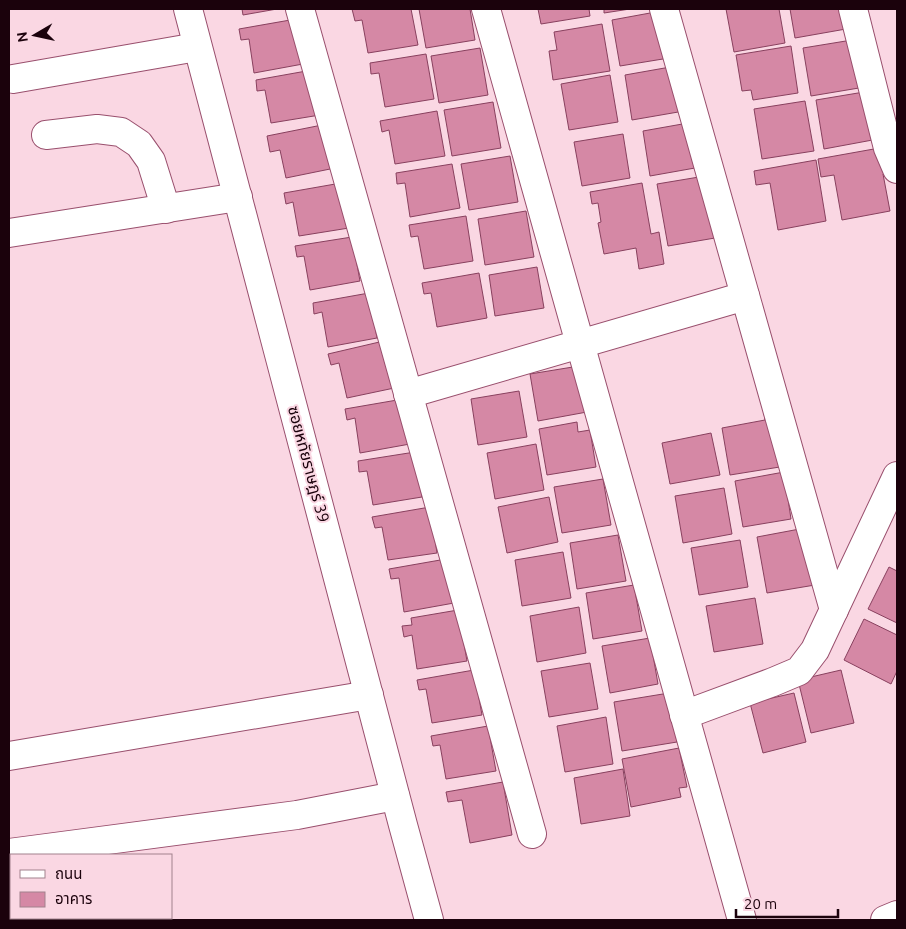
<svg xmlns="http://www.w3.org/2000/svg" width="906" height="929" viewBox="0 0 906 929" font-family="Ubuntu,'Noto Sans Thai',sans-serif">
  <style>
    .building { fill: #d588a5; stroke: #88405e }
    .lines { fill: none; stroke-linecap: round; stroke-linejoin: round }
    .minor-casing { stroke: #994f6d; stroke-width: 30 }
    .minor { stroke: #fff; stroke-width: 28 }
    .labels { text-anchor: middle; stroke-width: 4; stroke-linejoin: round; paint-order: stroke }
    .street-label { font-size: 16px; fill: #1b020c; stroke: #fad7e3 }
  </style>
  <rect width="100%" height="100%" fill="#fad7e3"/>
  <g class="building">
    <polygon points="242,9 277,9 243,15"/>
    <polygon points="352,9 411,9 418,45 368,53 362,20 355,21"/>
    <polygon points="419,9 470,9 475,40 426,48"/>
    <polygon points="538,9 589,9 590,16 541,24"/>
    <polygon points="604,9 630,9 604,13"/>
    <polygon points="726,9 779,9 785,43 734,52"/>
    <polygon points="790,9 843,9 846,29 795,38"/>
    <polygon points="661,11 669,58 620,66 612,20"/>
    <polygon points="296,19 303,64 254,73 249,39 241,40 239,29"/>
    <polygon points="602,24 610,71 553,80 549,51 557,50 554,32"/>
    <polygon points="852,40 859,88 811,96 803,48"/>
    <polygon points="791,46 798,93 753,100 751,90 742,91 736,55"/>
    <polygon points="480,48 488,95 439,103 431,56"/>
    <polygon points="426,54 434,99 385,107 379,73 371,74 370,63"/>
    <polygon points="676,66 684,111 632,120 625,75"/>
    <polygon points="312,70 320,115 271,123 265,90 257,91 256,80"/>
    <polygon points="610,75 618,122 569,130 561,84"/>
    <polygon points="870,91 878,139 824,149 816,100"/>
    <polygon points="805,101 814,151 762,159 754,109"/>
    <polygon points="493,102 501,148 452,156 444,110"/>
    <polygon points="437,111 445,156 395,164 389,130 382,132 380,121"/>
    <polygon points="688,123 695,168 650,176 643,131"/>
    <polygon points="327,124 335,168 286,178 280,150 270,152 267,136"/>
    <polygon points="623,134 630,178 582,186 574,142"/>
    <polygon points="885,147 890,173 883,174 890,211 842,220 834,175 821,177 818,159"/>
    <polygon points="510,156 518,202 469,210 461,164"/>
    <polygon points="816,160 826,221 778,230 770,183 756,185 754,171"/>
    <polygon points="452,164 460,208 410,217 405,183 397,184 396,173"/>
    <polygon points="705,176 715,238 668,246 657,184"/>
    <polygon points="341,183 349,228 299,236 293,202 286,204 284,193"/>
    <polygon points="642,183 651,234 659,232 664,264 639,269 636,248 604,254 598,223 601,222 598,203 592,204 590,192"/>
    <polygon points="526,211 534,257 485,265 478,219"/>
    <polygon points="466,216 473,261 424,269 418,236 411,237 409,225"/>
    <polygon points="352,237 360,281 310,290 304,256 297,257 295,246"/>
    <polygon points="537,267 544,308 495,316 489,275"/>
    <polygon points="479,273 487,318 437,327 431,293 424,294 422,283"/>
    <polygon points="369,293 377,338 328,347 322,312 314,314 313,303"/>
    <polygon points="388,340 399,387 347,398 339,363 331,365 328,354"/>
    <polygon points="579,366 587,412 538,421 530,374"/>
    <polygon points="519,391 527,437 478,445 471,399"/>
    <polygon points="403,399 410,444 360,453 355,418 347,420 345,409"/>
    <polygon points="764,414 786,466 730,475 722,428 765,420"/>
    <polygon points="577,422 578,432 590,430 596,467 547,475 539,429"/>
    <polygon points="711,433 720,475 670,484 662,443"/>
    <polygon points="536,444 544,490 495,499 487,453"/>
    <polygon points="415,452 422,497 373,505 367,471 359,472 358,461"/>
    <polygon points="784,472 791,519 743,527 735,481"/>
    <polygon points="603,479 611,525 562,533 554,487"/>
    <polygon points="724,488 732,534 683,543 675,496"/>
    <polygon points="549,497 558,542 507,553 498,507"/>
    <polygon points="430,507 437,553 388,560 382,527 375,528 372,517"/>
    <polygon points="805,528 815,585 767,593 757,537"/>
    <polygon points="618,535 626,581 577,589 570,543"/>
    <polygon points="740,540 748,587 699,595 691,548"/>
    <polygon points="563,552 571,598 522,606 515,560"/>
    <polygon points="446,559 454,603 404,612 399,578 391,579 389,569"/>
    <polygon points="889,567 897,571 897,623 868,609"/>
    <polygon points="634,585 642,631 593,639 586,593"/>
    <polygon points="755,598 763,644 714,652 706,606"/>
    <polygon points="579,607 586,653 537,662 530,616"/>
    <polygon points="458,610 467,661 417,669 412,635 404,637 402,626 412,625 411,618"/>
    <polygon points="864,619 897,635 897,671 891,684 844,660"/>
    <polygon points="650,638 658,684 610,693 602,646"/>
    <polygon points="590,663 598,709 549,717 541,671"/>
    <polygon points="474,670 482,715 432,723 426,689 419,690 417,680"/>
    <polygon points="841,670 854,723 811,733 798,680"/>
    <polygon points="669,693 677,742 622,751 614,702"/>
    <polygon points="794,693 806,742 763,753 750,703"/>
    <polygon points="606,717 613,764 565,772 557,726"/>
    <polygon points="488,726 496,771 446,779 440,745 433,746 431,736"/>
    <polygon points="679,748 687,787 679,788 681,797 631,807 622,759"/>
    <polygon points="623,769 630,816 581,824 574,778"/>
    <polygon points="503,782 512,835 470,843 462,800 448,802 446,792"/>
  </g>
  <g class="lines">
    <g class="minor-casing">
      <g id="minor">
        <polyline points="188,9 403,825 429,920"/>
        <polyline points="300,9 532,834"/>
        <polyline points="486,9 742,920"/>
        <polyline points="664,9 834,610"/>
        <polyline points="853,9 888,148 897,169"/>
        <polyline points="13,79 197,47"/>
        <polyline points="46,135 97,129 121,132 139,144 151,161 166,209"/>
        <polyline points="9,233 238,197"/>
        <polyline points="408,394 745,296"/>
        <polyline points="684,715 773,682 799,671 815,650 897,476"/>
        <polyline points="9,756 369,695"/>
        <polyline points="9,853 297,815 395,796"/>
        <polyline points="885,920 897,915"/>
      </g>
    </g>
    <use href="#minor" class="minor"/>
  </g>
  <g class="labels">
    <g class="street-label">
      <text transform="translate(309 464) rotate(75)" y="6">ซอยหทัยราษฎร์ 39</text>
    </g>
  </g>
  <rect width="906" height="929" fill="none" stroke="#1b020c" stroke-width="20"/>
  <rect x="10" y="854" width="162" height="65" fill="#fad7e3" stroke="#a1828d"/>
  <rect x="20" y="870" width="25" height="8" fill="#ffffff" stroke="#a1828d"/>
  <text x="55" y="879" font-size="15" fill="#1b020c">ถนน</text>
  <rect x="20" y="892" width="25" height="15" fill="#d588a5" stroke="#a1828d"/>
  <text x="55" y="904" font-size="15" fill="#1b020c">อาคาร</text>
  <g transform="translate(35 35) rotate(261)" stroke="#fad7e3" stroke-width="4" paint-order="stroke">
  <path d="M0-4L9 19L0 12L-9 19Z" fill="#1b020c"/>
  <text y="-8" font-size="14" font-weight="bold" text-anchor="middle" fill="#1b020c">N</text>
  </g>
  <path d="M736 909v8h102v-8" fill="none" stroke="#1b020c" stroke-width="2.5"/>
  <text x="744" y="909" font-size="15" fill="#1b020c" stroke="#fad7e3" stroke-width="4" paint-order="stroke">20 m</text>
</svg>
